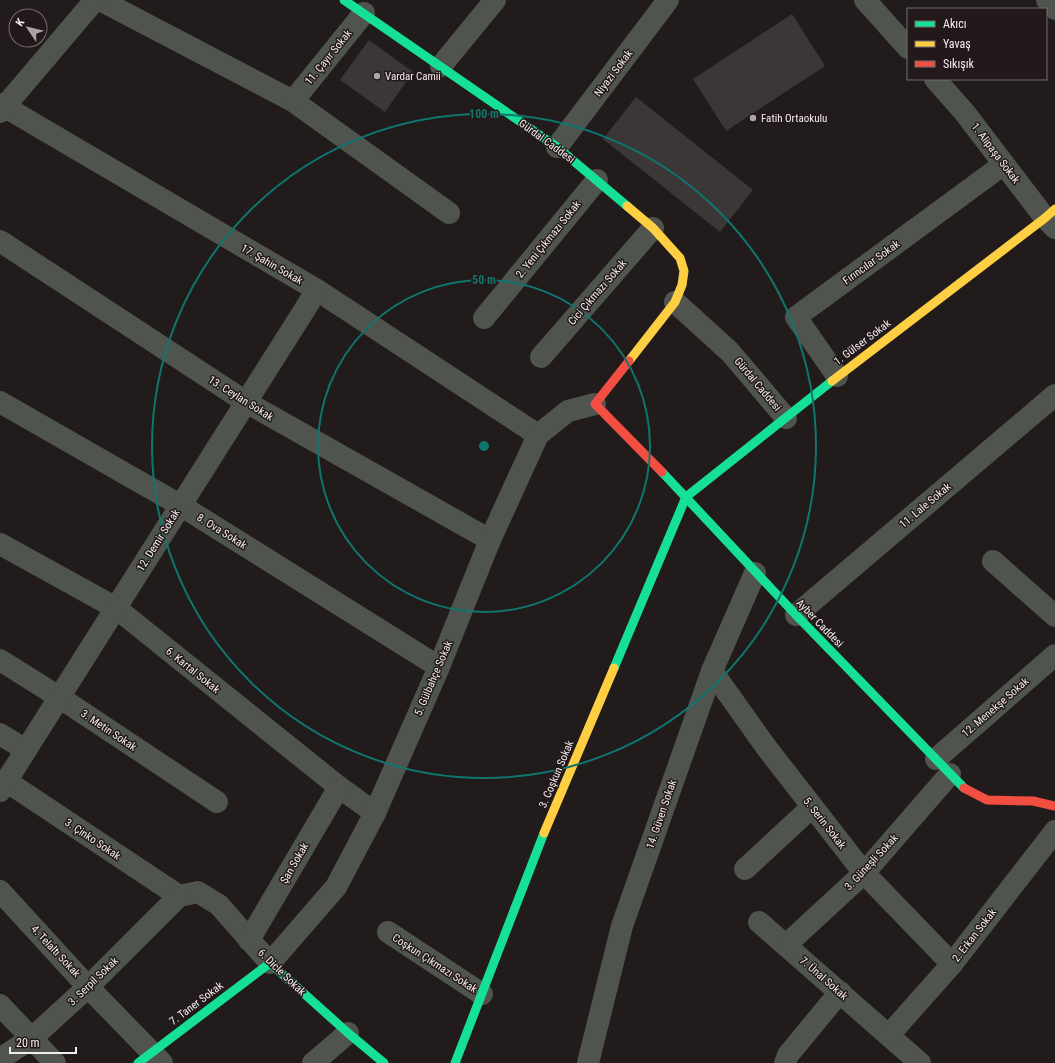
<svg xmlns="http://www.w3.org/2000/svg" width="1055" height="1063" viewBox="0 0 1055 1063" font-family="'Roboto Condensed',sans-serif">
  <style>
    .building { fill: #3b3737 }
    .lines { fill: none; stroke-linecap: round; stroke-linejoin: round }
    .street { stroke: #4f544e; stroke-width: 22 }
    .fast { stroke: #16e098; stroke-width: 9 }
    .slow { stroke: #ffcf43; stroke-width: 9 }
    .jam { stroke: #f24e42; stroke-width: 9 }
    .ring { fill: none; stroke: #0f766e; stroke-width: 2 }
    .poi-dot { fill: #aaa4a4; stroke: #23191a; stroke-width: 1.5 }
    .labels { text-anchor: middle; stroke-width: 3; stroke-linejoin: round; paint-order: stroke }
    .street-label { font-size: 11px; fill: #f4eded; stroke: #23191a }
    .poi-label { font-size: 11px; fill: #f4eded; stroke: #23191a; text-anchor: start }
    .centre { fill: #0f766e; stroke: #23191a; stroke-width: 2 }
    .ring-label { font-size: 12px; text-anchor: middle; font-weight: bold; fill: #0f766e; stroke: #23191a; stroke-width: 3; stroke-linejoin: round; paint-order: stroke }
  </style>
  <rect width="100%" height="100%" fill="#211b1c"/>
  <g class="building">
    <polygon points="792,14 825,66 726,131 693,79"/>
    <polygon points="369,40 413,72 385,112 340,80"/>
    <polygon points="636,97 753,190 720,232 603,139"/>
  </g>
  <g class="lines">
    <g class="street">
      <polyline points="100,0 293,101 449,213"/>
      <polyline points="865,0 908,48"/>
      <polyline points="1047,0 1055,9"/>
      <polyline points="441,66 495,0"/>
      <polyline points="935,79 965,113 1045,218 1055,228"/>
      <polyline points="293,101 364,13"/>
      <polyline points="0,104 317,290 538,435"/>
      <polyline points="0,112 95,0"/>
      <polyline points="557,147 668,0"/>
      <polyline points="0,241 246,402 490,540"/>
      <polyline points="675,302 730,352 786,418"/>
      <polyline points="484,318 597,180"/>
      <polyline points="541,357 653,228"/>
      <polyline points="837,376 796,317 1004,164"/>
      <polyline points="0,402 180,505 439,667"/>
      <polyline points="0,544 116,608 339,787 375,813"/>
      <polyline points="993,561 1055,616"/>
      <polyline points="796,615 1055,395"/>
      <polyline points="0,660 59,697 217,802"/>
      <polyline points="712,671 766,747 864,873 952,964"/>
      <polyline points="0,734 26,750"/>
      <polyline points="936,759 1055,655"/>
      <polyline points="6,781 179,896"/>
      <polyline points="0,791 317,290"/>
      <polyline points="745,869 812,807"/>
      <polyline points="0,891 88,987 162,1063"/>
      <polyline points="179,896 198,892 219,905 270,963 336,887 375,813 439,667 490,540 538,435 568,411 595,404"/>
      <polyline points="759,922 920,1063"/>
      <polyline points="388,932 482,994"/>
      <polyline points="249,940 339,787"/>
      <polyline points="786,945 864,873 950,774"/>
      <polyline points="0,1005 55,1063"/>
      <polyline points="889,1035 952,964 1055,831"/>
      <polyline points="0,1059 32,1038 88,987 179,896"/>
      <polyline points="313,1063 348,1033"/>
      <polyline points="588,1063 622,926 712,671 755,573"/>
      <polyline points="785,1063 788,1055 840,992"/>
    </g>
    <g class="fast">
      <polyline points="344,0 557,147 627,206"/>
      <polyline points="662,472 796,615 964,788"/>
      <polyline points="614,668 686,497 832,381"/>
      <polyline points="138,1063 270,963 348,1033 384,1063"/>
      <polyline points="455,1063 544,833"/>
    </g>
    <g class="slow">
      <polyline points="627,206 653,228 680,258 684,271 682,285 675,302 629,361"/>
      <polyline points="832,381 1045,218 1055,209"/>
      <polyline points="544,833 614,668"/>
    </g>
    <g class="jam">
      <polyline points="629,361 595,404 662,472"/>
      <polyline points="964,788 987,800 1033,801 1055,806"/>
    </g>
  </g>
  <g class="ring">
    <circle cx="484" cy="446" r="166"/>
    <circle cx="484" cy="446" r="332"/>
  </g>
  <g class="poi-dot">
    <circle cx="377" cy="76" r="4"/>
    <circle cx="753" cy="118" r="4"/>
  </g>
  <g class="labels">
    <g class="street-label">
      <text transform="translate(328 57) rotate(-51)" y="4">11. Çayır Sokak</text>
      <text transform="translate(613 73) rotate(-53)" y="4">Niyazi Sokak</text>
      <text transform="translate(547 141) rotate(36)" y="4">Gürdal Caddesi</text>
      <text transform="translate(996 153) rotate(53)" y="4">1. Alipaşa Sokak</text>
      <text transform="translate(548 239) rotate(-51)" y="4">2. Yeni Çıkmazı Sokak</text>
      <text transform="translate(871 262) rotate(-36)" y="4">Fırıncılar Sokak</text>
      <text transform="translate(272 264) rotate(30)" y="4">17. Şahin Sokak</text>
      <text transform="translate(597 292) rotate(-49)" y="4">Cici Çıkmazı Sokak</text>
      <text transform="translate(862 342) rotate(-37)" y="4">1. Gülser Sokak</text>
      <text transform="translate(758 384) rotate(50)" y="4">Gürdal Caddesi</text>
      <text transform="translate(241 398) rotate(32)" y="4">13. Ceylan Sokak</text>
      <text transform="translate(925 505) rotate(-40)" y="4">11. Lale Sokak</text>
      <text transform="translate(222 531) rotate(32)" y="4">8. Ova Sokak</text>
      <text transform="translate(158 540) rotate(-58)" y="4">12. Demir Sokak</text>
      <text transform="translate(820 623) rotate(46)" y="4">Ayber Caddesi</text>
      <text transform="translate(193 670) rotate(39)" y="4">6. Kartal Sokak</text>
      <text transform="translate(433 678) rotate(-67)" y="4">5. Gülbahçe Sokak</text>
      <text transform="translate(995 707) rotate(-41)" y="4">12. Menekşe Sokak</text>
      <text transform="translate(109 730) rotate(34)" y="4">3. Metin Sokak</text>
      <text transform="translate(556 774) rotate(-67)" y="4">3. Coşkun Sokak</text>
      <text transform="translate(661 814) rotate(-71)" y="4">14. Güven Sokak</text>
      <text transform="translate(825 823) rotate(52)" y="4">5. Serin Sokak</text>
      <text transform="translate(93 839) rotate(34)" y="4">3. Çinko Sokak</text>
      <text transform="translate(871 862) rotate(-47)" y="4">3. Güneşli Sokak</text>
      <text transform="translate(294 863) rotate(-60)" y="4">Şan Sokak</text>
      <text transform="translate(974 935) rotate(-52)" y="4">2. Erkan Sokak</text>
      <text transform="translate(56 951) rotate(47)" y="4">4. Telaltı Sokak</text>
      <text transform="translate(435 963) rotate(33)" y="4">Coşkun Çıkmazı Sokak</text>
      <text transform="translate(282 972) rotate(44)" y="4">6. Dicle Sokak</text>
      <text transform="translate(824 978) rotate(41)" y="4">7. Ünal Sokak</text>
      <text transform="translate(93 981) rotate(-44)" y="4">3. Serpil Sokak</text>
      <text transform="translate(196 1003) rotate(-37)" y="4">7. Taner Sokak</text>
    </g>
    <g class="poi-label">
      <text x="385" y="80">Vardar Camii</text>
      <text x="761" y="122">Fatih Ortaokulu</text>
    </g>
  </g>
  <circle cx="484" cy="446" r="6" class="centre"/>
  <g class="ring-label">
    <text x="484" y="118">100 m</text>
    <text x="484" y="284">50 m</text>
  </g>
  <rect x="907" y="8" width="140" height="72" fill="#23191a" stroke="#776e6e"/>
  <rect x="915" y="21" width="20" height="6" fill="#16e098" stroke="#776e6e"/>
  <text x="943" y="28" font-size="12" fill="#f4eded">Akıcı</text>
  <rect x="915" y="41" width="20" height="6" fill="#ffcf43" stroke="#776e6e"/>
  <text x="943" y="48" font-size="12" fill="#f4eded">Yavaş</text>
  <rect x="915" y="61" width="20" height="6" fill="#f24e42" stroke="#776e6e"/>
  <text x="943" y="68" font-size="12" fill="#f4eded">Sıkışık</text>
  <g transform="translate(28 28) rotate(305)"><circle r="19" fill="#23191a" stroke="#776e6e"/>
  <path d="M0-3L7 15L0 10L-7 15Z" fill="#aaa4a4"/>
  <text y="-6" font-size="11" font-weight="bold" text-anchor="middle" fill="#f4eded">K</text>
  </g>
  <path d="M10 1047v6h66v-6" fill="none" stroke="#f4eded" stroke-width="2"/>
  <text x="16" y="1047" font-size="12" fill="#f4eded" stroke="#23191a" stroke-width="3" paint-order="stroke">20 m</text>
</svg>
